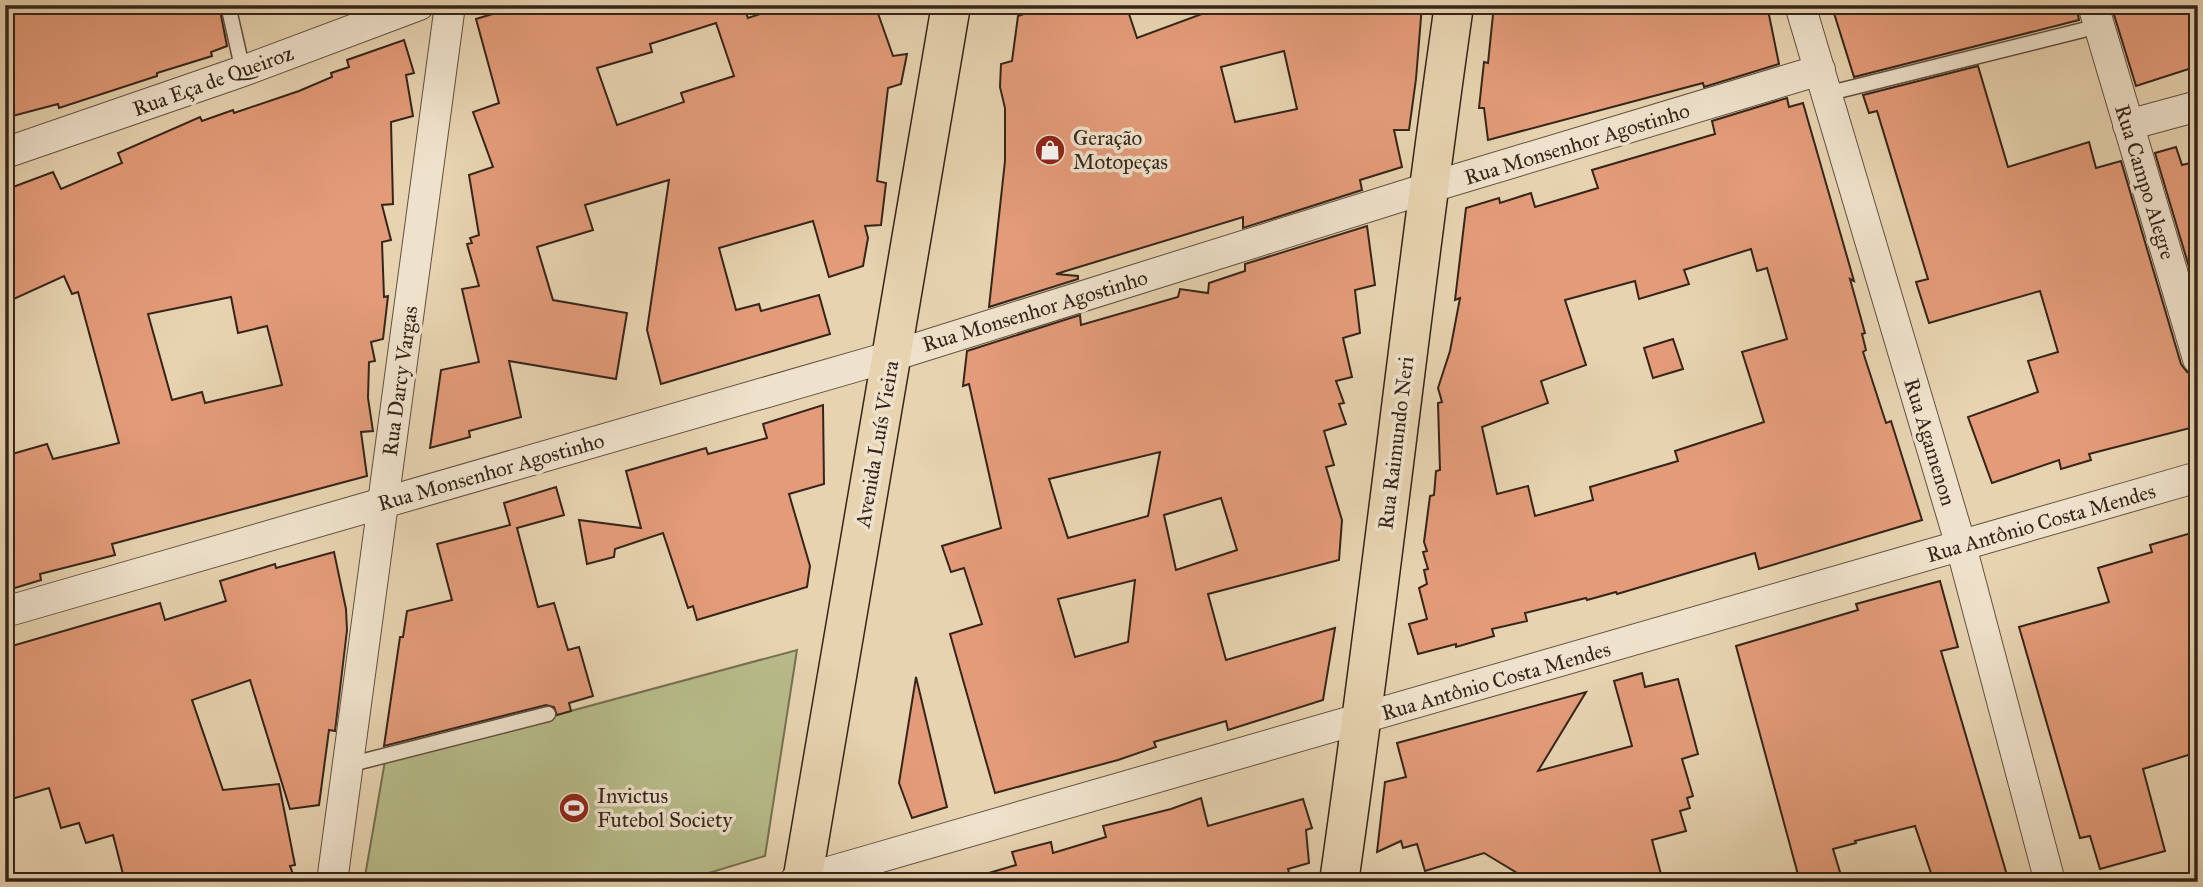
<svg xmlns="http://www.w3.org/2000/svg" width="2203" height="887" viewBox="0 0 2203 887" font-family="'IM FELL Great Primer',serif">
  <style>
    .green { fill: #b7bc8a; stroke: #767052; stroke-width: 2 }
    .building { fill: #e39b79; stroke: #35251a; stroke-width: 2; fill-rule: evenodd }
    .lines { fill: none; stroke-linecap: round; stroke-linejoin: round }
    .service-casing { stroke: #625040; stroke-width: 17 }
    .minor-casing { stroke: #625040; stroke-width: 32 }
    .primary-casing { stroke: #35251a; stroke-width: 41 }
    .service { stroke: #efe2cc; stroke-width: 14 }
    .minor { stroke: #efe2cc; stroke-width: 30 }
    .primary { stroke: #e7d3b0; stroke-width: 38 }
    .labels { text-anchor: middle; stroke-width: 7; stroke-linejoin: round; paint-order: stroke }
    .street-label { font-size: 21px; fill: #35251a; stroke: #efe2cc }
    .poi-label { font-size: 21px; fill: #35251a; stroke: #efe2cc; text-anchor: start }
  </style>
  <rect width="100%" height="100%" fill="#e7d3b0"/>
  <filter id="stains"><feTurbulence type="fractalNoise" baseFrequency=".00286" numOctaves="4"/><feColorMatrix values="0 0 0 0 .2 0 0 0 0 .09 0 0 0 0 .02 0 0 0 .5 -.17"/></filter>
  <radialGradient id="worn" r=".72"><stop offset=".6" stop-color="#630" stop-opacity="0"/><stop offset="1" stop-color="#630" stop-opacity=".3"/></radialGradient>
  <polygon class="green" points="797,650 765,856 679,882 364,882 385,761"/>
  <g class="building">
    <polygon points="39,5 219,5 227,46 211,52 212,56 157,73 157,76 59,108 58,104 5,118 5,13"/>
    <path d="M522,5H751L752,12L746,13L748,18L788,5H875L893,56L907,54L901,84L888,88L877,181L886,183L881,225L865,226L868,238L863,266L829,277L813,221L719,248L736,310L759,304L761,311L819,295L830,334L661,384L647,330L669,180L585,205L593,230L537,247L553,300L627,313L616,379L509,361L521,417L469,431L470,437L430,448L441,370L479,362L462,289L479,286L467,244L472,243L470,238L479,235L469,175L493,167L473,112L499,103L476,19ZM716,23L734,76L681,93L684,102L617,125L597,68L652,52L650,44Z"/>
    <path d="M1049,5H1126L1137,38L1226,5H1422L1416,79L1409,130H1394L1402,167L1360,180L1362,190L1243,228V217L1056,274L1078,276V279L989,307L1005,161V108L1000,87L1001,64L1012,61L1018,16ZM1284,51L1297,109L1235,122L1221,67Z"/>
    <polygon points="1494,5 1767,5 1779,64 1704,87 1703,83 1665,93 1488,140 1484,108 1479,108 1484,62 1488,63"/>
    <polygon points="1850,5 2076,5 2079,20 1854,77 1833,10"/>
    <polygon points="2111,5 2198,5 2198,66 2136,86"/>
    <path d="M404,40L414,73L406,75L413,116L391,122L393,204L382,205L391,240L382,242L384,297L388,296L383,339L371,342L375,361L369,362L368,398L373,431L361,432L367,476L112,544L115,555L40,574L41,580L5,591V456L47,444L53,459L119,443L78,292L72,294L64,276L5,303V190L53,172L61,189L122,163L118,153L200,117L202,121L233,110L234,113L299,91L332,77L331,73L349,67L347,60ZM231,297L238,333L267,326L282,385L205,403L202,392L172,400L148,314Z"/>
    <polygon points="1978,66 2008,167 2089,142 2096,168 2121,161 2181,364 2187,372 2198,376 2198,426 2089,454 2091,460 2061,469 2059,460 1992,483 1968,417 2038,392 2028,361 2058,352 2040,291 1929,323 1916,282 1928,279 1877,111 1869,113 1863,95"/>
    <path d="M1787,98L1789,107L1803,103L1854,281L1850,279L1865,333L1862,334L1866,350L1863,352L1886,423L1891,421L1922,520L1759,569L1755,553L1617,594L1616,592L1587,600L1586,598L1525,613L1527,621L1492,629L1494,636L1456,647V644L1418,654L1409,624L1427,619L1419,588L1427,584L1424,570L1428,569L1423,552L1427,551L1424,542L1430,496L1434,495L1436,471L1440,470L1438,403L1442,402L1438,388L1450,351L1460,298L1455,300L1466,208L1499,198L1500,203L1531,193L1535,207L1598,188L1592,170L1715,134L1712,121ZM1751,249L1757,271L1767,268L1787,339L1742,352L1764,422L1675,451L1678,461L1590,487L1593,500L1535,516L1528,486L1497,494L1482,427L1548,403L1541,381L1586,365L1565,300L1635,281L1639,299L1689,284L1684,270Z"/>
    <polygon points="2176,147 2182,165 2198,161 2198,297 2155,153"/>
    <path d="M1367,226L1375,285L1355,290L1360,333L1343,338L1352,377L1336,381L1344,403L1339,404L1346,424L1324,431L1334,465L1326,467L1342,520L1339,560L1208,594L1226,660L1335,628L1323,700L1228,730L1226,721L1154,742L1156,747L1118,760L995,793L950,634L982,624L964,568L951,572L942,546L1001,528L969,384L963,386L967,351L1080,315L1081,325L1178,297L1180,289L1208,293L1209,283L1245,271V264ZM1160,452L1148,516L1068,538L1049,479ZM1221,498L1237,550L1176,570L1164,515ZM1135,580L1128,642L1075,657L1058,599Z"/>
    <polygon points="1673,339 1683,369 1653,378 1644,348"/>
    <polygon points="823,405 824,484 789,494 810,566 807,587 697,620 693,606 688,608 663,533 615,549 614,557 587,564 579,520 641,528 626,471 706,448 708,454 767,438 763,424"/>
    <polygon points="556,487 564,515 517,528 538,607 554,603 568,650 579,647 593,696 569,703 571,711 557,715 554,707 546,705 384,746 400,637 403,637 407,611 452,600 437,544 510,525 504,503"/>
    <polygon points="2198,531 2198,752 2143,769 2165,851 2100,869 2090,836 2080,838 2019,627 2109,602 2098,568 2152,552 2150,545"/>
    <polygon points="334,552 346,609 347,630 335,731 329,730 319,805 290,809 250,680 192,700 223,790 279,784 295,865 290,866 296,882 252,882 250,874 203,882 125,882 113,835 86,843 79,823 61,828 49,788 5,801 5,648 160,603 165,620 226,601 220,581 275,564 276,568"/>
    <polygon points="1940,581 1958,647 1941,651 2009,882 1934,882 1915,826 1855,841 1856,843 1833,849 1843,882 1800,882 1736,646 1858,610 1856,604"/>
    <polygon points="1642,673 1645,687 1678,679 1698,754 1682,759 1693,796 1687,798 1690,808 1680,811 1686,831 1652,840 1663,882 1524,882 1522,876 1484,853 1425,871 1417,844 1403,848 1401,841 1377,852 1385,782 1406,777 1397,743 1586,692 1538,771 1632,746 1614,681"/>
    <polygon points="916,677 947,807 912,818 899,783"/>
    <polygon points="1201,798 1208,826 1303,799 1312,828 1306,830 1309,863 1288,869 1292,882 983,882 982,875 1016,865 1012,852 1051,842 1053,853 1106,837 1103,826 1171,809"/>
  </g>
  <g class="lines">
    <g class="service-casing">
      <g id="service">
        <polyline points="228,5 243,71"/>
        <polyline points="1826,94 2099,26"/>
        <polyline points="348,765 548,714"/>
      </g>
    </g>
    <g class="minor-casing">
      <g id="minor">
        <polyline points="1800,5 1961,546 2050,882"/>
        <polyline points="2093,5 2198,359"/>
        <polyline points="2128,125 2198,106"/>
        <polyline points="5,153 243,71 419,5"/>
        <polyline points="5,612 892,356 1428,188 1820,70"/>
        <polyline points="332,882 450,5"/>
        <polyline points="794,882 2198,477"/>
      </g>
    </g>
    <g class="primary-casing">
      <g id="primary">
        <polyline points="802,882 951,5"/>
        <path d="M1339,882C1381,590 1412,297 1454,5"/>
      </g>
    </g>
    <use href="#service" class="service"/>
    <use href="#minor" class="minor"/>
    <use href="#primary" class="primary"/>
  </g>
  <defs>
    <g id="shop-disc" transform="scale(1.575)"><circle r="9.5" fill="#8f2418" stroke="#efe2cc"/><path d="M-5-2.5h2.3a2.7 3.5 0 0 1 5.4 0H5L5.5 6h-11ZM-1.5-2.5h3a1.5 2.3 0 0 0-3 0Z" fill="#fff"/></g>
    <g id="stadium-disc" transform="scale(1.575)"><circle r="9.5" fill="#8f2418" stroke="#efe2cc"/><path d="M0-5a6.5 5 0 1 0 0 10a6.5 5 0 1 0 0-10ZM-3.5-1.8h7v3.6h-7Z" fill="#fff"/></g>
  </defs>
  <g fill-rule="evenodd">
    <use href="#shop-disc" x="1050" y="150"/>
    <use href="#stadium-disc" x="574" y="808"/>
  </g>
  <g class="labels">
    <g class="street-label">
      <text transform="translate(213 81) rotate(-20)" y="7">Rua Eça de Queiroz</text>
      <text transform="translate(1577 144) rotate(-17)" y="7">Rua Monsenhor Agostinho</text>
      <text transform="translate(2145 182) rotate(73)" y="7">Rua Campo Alegre</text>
      <text transform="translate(1035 311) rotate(-17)" y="7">Rua Monsenhor Agostinho</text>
      <text transform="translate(400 381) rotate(-82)" y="7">Rua Darcy Vargas</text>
      <text transform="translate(1930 442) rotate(73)" y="7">Rua Agamenon</text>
      <text transform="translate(1396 443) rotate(-83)" y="7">Rua Raimundo Neri</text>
      <text transform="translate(877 444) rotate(-80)" y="7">Avenida Luís Vieira</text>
      <text transform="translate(491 472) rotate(-16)" y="7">Rua Monsenhor Agostinho</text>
      <text transform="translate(2041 523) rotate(-16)" y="7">Rua Antônio Costa Mendes</text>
      <text transform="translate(1496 681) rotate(-16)" y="7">Rua Antônio Costa Mendes</text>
    </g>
    <g class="poi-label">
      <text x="1073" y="145">Geração<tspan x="1073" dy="24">Motopeças</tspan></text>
      <text x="597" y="803">Invictus<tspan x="597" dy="24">Futebol Society</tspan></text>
    </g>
  </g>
  <rect width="2203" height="887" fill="none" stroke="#e7d3b0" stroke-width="28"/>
  <rect x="7" y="7" width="2189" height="873" fill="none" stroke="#35251a" stroke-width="3.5"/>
  <rect x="14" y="14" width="2175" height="859" fill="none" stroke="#35251a" stroke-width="2"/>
  <rect width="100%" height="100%" filter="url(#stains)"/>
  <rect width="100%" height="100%" fill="url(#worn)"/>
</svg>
